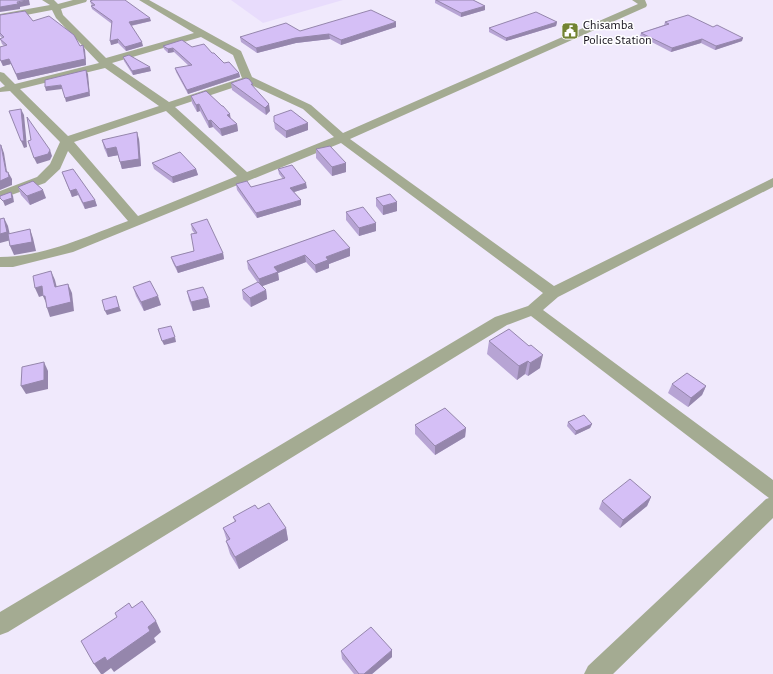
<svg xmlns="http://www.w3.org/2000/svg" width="773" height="674" viewBox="0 0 773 674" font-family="'Alegreya Sans',sans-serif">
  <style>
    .built { fill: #e8dcfc }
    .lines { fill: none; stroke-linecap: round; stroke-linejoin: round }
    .minor { fill: #a4ab92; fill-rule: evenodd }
    .wall { fill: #b7a4d4 }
    .shaded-wall { fill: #9586ac }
    .building { fill: #d5bff6; stroke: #9586ac }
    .labels { text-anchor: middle; stroke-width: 3; stroke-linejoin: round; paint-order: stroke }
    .far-poi-label { font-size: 13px; fill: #16121d; stroke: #fff; text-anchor: start }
  </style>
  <rect width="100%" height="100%" fill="#f0e9fc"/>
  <polygon class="built" points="231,0 343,0 263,23"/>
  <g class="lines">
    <path class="minor" d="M42,0H54L58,4L73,0H87L86,2L61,9L63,15L106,58L194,33L139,0H149L241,51L252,77L311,105L343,133L638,4L632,0H645L647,5L646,7L350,139L554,286L773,178V187L558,297L543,310L773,480V518L613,674H584L588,666L766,499L769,498L531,316L507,325L8,632L0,635V612L495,317L528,306L543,293L341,143L73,252L13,267H0V257C44,257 87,236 128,221L68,151L60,169L45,183L0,199V191L37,177L50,164L60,142L10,91L0,92V88L5,86L0,81V72L4,73L15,84L99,63L56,18L52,10L0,20V14L50,5ZM201,37L233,55L242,78L169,102L112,63ZM105,68L159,106L68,136L20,89ZM247,83L303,109L334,137L247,172L175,107ZM166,111L237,176L138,216L74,142Z"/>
  </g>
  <g class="wall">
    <polygon points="435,0 473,0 485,6 485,10 461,17 435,3"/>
    <polygon points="90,1 151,21 131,26 143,46 126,51 118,43 111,45 112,24 92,9 91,6 92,5 91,4"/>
    <polygon points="0,15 33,21 80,46 85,50 86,65 18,80 11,64 3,66 0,60 0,47 4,46 2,44 0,39 0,38 2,38 0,36"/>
    <polygon points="557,22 556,26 506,41 489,32 489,28"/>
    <polygon points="665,22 742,41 715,50 701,43 671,52 640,36 641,33 664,25"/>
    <polygon points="396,27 341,45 330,39 296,43 257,53 241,42 240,37 300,31"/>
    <polygon points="163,46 192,47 212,53 224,63 239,73 240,77 188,94 176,72 175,68 189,66 174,52 168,53 164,49"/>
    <polygon points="123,57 151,71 133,75 124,61"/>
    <polygon points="231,83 254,88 270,111 266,115 232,90"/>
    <polygon points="191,96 231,119 237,124 238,131 222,136 213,127 209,128 200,111 197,112 192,103"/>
    <polygon points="274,122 308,130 286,138 275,129"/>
    <polygon points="139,139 141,166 122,169 118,155 108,157 104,148 102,140"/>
    <polygon points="316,149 346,163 346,172 332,176 316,158"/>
    <polygon points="152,163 196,169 198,175 173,183 154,169"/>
    <polygon points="278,169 307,188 294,192 301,200 301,205 257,218 237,190 236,184 251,187 283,179 279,174"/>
    <polygon points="62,172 95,200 97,206 85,209 78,195 72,197"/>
    <polygon points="18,187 46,198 30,205 21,195"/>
    <polygon points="376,198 397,211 383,215 376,206"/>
    <polygon points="346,212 376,231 359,236 346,220"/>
    <polygon points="191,224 223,253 224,259 178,273 173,263 171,257 194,251 195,234 192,230"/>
    <polygon points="334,230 350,256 329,264 329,268 316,273 306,262 278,273 279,280 262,286 266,290 267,299 251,307 243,299 242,290 258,283 248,269 247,261"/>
    <polygon points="133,287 161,305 144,311 136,296"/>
    <polygon points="187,291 208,298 210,307 193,311 189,300"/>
    <polygon points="489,341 540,368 528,376 525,374 517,380 487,354"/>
    <polygon points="672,384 706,386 702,395 688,407 668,393"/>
    <polygon points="568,422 592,424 590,428 575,435 567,426"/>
    <polygon points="415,425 466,428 465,437 435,455 415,434"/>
    <polygon points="651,497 647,506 620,528 599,509 602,501"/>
    <polygon points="258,509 286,528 288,540 239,569 230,554 226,541 227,541 223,528 235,522 233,517"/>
    <polygon points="341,651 392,657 372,674 354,674 342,659"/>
  </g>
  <g class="shaded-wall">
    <polygon points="27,0 29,0 30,5 20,7 20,9 0,12 0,7"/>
    <polygon points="485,6 485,10 461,17 461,13"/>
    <polygon points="150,18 151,21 129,26 129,22"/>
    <polygon points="396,22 396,27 341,45 341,40"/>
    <polygon points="557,22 556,26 506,41 506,38"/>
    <polygon points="329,34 330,39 296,43 257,53 256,48 295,38"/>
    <polygon points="743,38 742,41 715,50 716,46"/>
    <polygon points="118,39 118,43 111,45 110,41"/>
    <polygon points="702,39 701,43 671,52 672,48"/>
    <polygon points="142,42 143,46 126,51 125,47"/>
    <polygon points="83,45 85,50 86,65 18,80 16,74"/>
    <polygon points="173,48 174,52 168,53 168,49"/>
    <polygon points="9,59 11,64 3,66 1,61"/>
    <polygon points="150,67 151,71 133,75 132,71"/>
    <polygon points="86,70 88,74 90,96 66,102 65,98"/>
    <polygon points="239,73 240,77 188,94 187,90"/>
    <polygon points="61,85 62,89 46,91 45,87"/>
    <polygon points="199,104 200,111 197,112 196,105"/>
    <polygon points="269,104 270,111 266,115 265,108"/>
    <polygon points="21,109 24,115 27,147 24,148 21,141"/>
    <polygon points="230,114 231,121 227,115"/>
    <polygon points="211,120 213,127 209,128 208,121"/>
    <polygon points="308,123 308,130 286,138 286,131"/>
    <polygon points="237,124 238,131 222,136 220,129"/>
    <polygon points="137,132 139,139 141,166 122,169 120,162"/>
    <polygon points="1,145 4,153 8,178 8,172 12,179 12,185 0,190 0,181 6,172"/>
    <polygon points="116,147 119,155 108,157 106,149"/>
    <polygon points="50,150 52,156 50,160 37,164 34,158"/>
    <polygon points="346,163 346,172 332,176 332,167"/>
    <polygon points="196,169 198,175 173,183 172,177"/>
    <polygon points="306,183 307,188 291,193 290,188"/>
    <polygon points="76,189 78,195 72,197 70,191"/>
    <polygon points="43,190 46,198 30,205 27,196"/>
    <polygon points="11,192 13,196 14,202 5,206 3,201"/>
    <polygon points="95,200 97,206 85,209 83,203"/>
    <polygon points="301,200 301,205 257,218 256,213"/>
    <polygon points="397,202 397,211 383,215 383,206"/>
    <polygon points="4,218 8,226 11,240 0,243 0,234"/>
    <polygon points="376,223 376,231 359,236 359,228"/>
    <polygon points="30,229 33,238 36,251 14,255 10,246"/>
    <polygon points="350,248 350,256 329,264 329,268 316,273 315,265 326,257"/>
    <polygon points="223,253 224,259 178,273 176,267"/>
    <polygon points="305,255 306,262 278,273 279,280 260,287 259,279 274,267"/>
    <polygon points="51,271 55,280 59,296 55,287"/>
    <polygon points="68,284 72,293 74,311 50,317 47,308"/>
    <polygon points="42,286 45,295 39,297 35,288"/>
    <polygon points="266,290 267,299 251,307 250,298"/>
    <polygon points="43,296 45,296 47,305"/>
    <polygon points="158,296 161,305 144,311 141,302"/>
    <polygon points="208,298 210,307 193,311 191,302"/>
    <polygon points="117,301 121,311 107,315 105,311"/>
    <polygon points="175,337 176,342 164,345 162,341"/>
    <polygon points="543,355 540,368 528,376 530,363"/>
    <polygon points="528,361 525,374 517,380 519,366"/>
    <polygon points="44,362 48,371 48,389 26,394 21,386"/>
    <polygon points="706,386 702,395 688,407 691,398"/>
    <polygon points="592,424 590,428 575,435 576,431"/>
    <polygon points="466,428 465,437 435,455 435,446"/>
    <polygon points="651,497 647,506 620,528 623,520"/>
    <polygon points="286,528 288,540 239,569 235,557"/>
    <polygon points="156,621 161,632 154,638 156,642 114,672 111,668 103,674 101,674 94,664"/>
    <polygon points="392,650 392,657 372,674 364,674"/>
  </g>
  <g class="building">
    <polygon points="0,0 27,0 17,2 18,4 0,7"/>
    <polygon points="93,0 125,0 150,18 129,22 142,42 125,47 118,39 110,41 112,21 91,6 95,5 90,1"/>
    <polygon points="436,0 473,0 485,6 461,13"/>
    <polygon points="371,10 396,22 341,40 329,34 295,38 256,48 240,37 286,23 300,31"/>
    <polygon points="25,11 33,21 49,16 74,35 80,46 83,45 85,59 16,74 9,59 1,61 0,59 0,47 7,45 0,39 4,37 0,33 0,15"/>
    <polygon points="536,12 557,22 506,38 489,28"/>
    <polygon points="688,15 713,27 717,25 743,38 716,46 702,39 672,48 641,33 669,24 665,22"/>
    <polygon points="182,40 192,47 204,44 212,53 214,53 224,63 229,62 239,73 187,90 175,68 192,65 173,48 168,49 163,46"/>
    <polygon points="129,55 150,67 132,71 123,57"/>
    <polygon points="86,70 89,92 65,98 61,85 45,87 45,80"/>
    <polygon points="246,78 249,79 253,84 251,84 269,104 265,108 231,83"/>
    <polygon points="206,91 222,106 223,106 230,114 227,115 237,124 220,129 211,120 208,121 199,104 196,105 191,96"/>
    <polygon points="21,109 24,141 21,141 9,111"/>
    <polygon points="291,110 308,123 286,131 274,122 274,116"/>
    <polygon points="27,117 50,150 48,154 34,158 28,141 31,140"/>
    <polygon points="137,132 139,159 120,162 116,147 106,149 102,140"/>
    <polygon points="0,145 1,145 6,172 8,172 9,177 0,181"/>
    <polygon points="330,146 346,163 332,167 316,149"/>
    <polygon points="180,152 196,169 172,177 152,163"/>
    <polygon points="292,165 306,183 290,188 301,200 256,213 236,184 247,181 251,187 285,178 278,169"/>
    <polygon points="73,169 95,200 83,203 76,189 70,191 62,172"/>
    <polygon points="33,181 43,190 27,196 18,187"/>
    <polygon points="11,192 12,198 3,201 0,198 0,196"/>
    <polygon points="390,194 397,202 383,206 376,198"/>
    <polygon points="363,207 376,223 359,228 346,212"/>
    <polygon points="4,218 7,232 0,234 0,219"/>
    <polygon points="207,219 223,253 176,267 171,257 194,251 191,234 197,233 191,224"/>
    <polygon points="30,229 32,242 10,246 8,234"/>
    <polygon points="334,230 350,248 326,257 328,260 315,265 305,255 274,267 278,272 259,279 247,261"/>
    <polygon points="51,271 55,287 68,284 71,302 47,308 45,296 43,296 42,286 35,288 33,276"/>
    <polygon points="150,281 158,296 141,302 133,287"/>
    <polygon points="258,282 266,290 250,298 242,290"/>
    <polygon points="203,287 208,298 191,302 187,291"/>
    <polygon points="116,296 119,307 105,311 102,300"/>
    <polygon points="171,326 175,337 162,341 158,329"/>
    <polygon points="509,329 529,346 531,345 543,355 530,363 528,361 519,366 489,341"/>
    <polygon points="44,362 44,380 21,386 22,367"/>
    <polygon points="687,373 706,386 691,398 672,384"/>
    <polygon points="445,408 466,428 435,446 415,425"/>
    <polygon points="584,415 592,424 576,431 568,422"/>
    <polygon points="630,479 651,497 623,520 602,501"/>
    <polygon points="269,503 286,528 235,557 226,541 230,539 223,528 236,521 233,517 255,505 258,509"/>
    <polygon points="142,601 156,621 148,627 150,631 107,661 105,657 94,664 81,641 117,617 115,613 129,603 132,608"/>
    <polygon points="371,627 392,650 364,674 359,674 341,651"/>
  </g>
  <defs>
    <g id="civic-square" transform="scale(0.9)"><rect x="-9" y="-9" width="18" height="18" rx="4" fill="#728332" stroke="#fff"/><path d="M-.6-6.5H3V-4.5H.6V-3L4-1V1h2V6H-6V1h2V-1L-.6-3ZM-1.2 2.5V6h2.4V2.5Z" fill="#fff"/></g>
  </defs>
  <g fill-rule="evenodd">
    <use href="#civic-square" x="570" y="31"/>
  </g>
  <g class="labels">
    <g class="far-poi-label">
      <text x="583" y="29">Chisamba<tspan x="583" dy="15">Police Station</tspan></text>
    </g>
  </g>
</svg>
